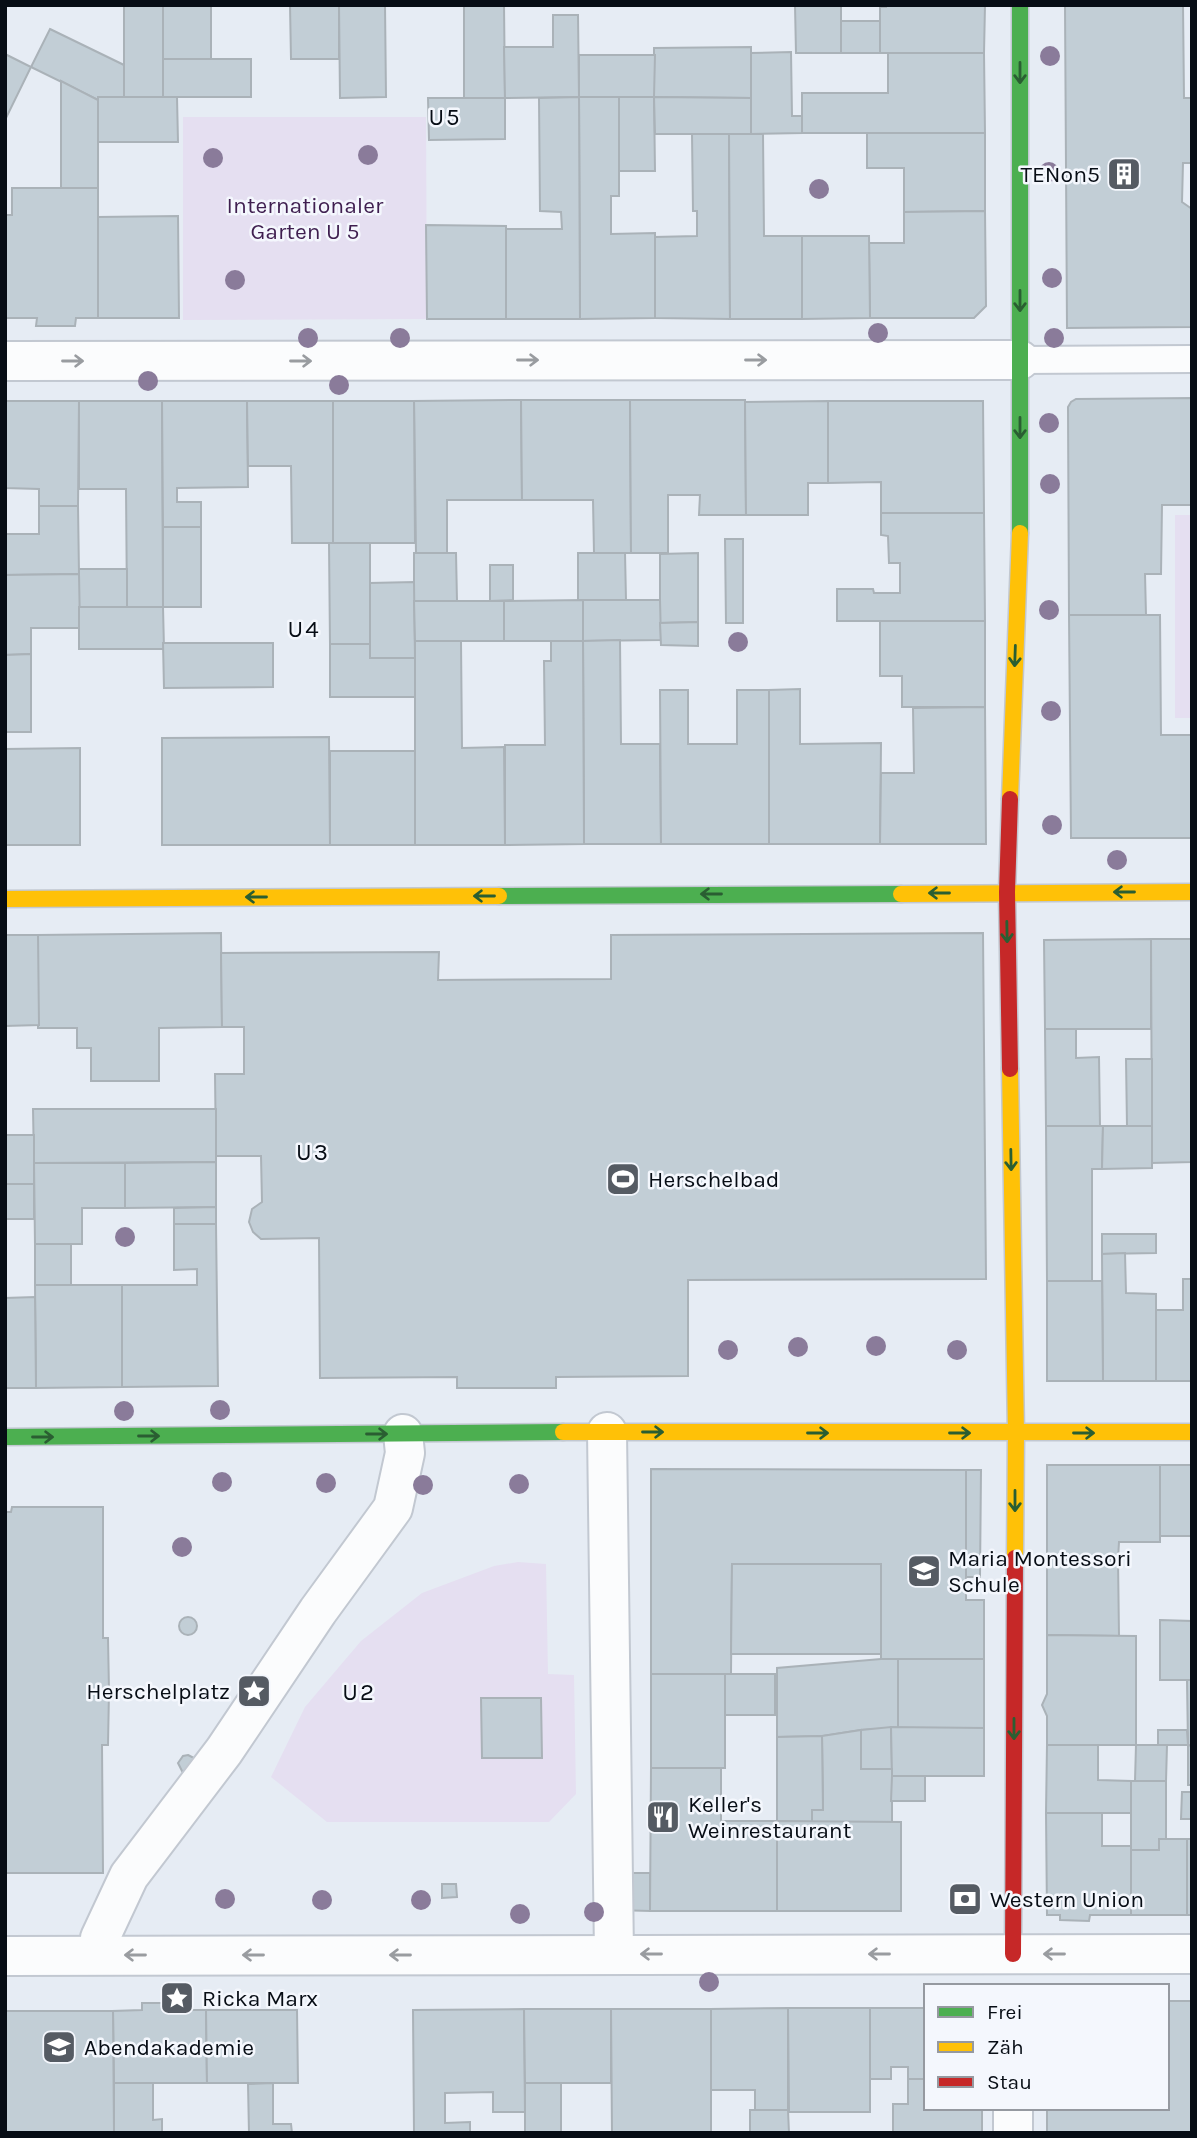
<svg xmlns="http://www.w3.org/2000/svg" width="1197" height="2138" viewBox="0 0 1197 2138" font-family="Karla,sans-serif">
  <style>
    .green { fill: #e5dff1 }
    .building { fill: #c2ced6; stroke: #aab2b8; stroke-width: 2 }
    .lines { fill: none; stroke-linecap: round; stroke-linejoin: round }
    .lane-casing { stroke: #c2c8d1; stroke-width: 30 }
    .street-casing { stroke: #c2c8d1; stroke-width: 42 }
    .fast-casing { stroke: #c2c8d1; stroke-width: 19 }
    .slow-casing { stroke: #c2c8d1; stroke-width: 19 }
    .jam-casing { stroke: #c2c8d1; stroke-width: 19 }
    .lane { stroke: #fbfcfd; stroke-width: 26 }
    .street { stroke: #fbfcfd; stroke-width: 38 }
    .fast { stroke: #4caf50; stroke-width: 16 }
    .slow { stroke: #ffc107; stroke-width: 16 }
    .jam { stroke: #c62828; stroke-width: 16 }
    .tree { fill: #8a7b9a }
    .oneway { stroke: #2a5e32 }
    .oneway2 { stroke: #999ca0 }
    .labels { text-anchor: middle; stroke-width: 5; stroke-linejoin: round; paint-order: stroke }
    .poi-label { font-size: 23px; fill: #070d15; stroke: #f4f7fd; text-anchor: start }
    .park-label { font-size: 23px; fill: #3f1f50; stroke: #f4f7fd }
    .neighbourhood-label { font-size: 24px; letter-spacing: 2px; fill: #070d15; stroke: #f4f7fd }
  </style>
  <rect width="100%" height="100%" fill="#e6ecf4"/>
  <g class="green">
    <polygon points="183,117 426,117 427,319 183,320"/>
    <rect x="1175" y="515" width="17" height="203"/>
    <polygon points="518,1562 546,1564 548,1674 574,1675 576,1794 549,1822 327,1822 271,1777 305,1707 361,1641 422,1593 494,1566"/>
  </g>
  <g class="building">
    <rect x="124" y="5" width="39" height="92"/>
    <rect x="163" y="5" width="48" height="54"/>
    <polygon points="290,5 339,5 339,59 291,59"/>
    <polygon points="339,5 385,5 386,97 340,98"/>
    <polygon points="464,5 504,5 505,98 464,98"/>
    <polygon points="795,5 841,5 841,53 796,53"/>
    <polygon points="886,5 985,5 984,53 880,53 880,7 886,7"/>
    <polygon points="1065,5 1183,5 1184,98 1192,98 1192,163 1183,163 1182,202 1192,209 1192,327 1067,328"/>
    <polygon points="553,15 578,15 579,97 505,98 504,47 553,47"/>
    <rect x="841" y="21" width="39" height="32"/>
    <polygon points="50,29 124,65 124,97 98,97 98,100 31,67"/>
    <polygon points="751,47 751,98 654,97 654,48"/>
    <polygon points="791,52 792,116 802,116 802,133 751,134 751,53"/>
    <polygon points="888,53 984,53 985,133 802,133 802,93 888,93"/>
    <polygon points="5,54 31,67 5,120"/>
    <polygon points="579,55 655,55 654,97 579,97"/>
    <rect x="163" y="59" width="88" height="38"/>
    <polygon points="61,81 98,100 98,188 61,188"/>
    <polygon points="98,97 177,97 178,142 98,142"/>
    <polygon points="579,97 619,97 619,196 611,196 611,234 655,233 655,318 580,319"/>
    <polygon points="579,97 580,319 506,319 506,229 562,229 561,212 540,211 539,98"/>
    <polygon points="619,97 654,97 655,171 619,171"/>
    <polygon points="654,97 751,98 751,134 655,134"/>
    <polygon points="428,98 505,98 505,139 429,140"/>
    <polygon points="867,133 985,133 985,211 904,212 904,168 867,168"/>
    <polygon points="692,134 729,134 730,319 655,318 655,237 697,236 697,211 693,211"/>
    <polygon points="729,134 763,134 764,236 802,236 802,319 730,319"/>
    <polygon points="12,188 98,188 98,318 76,318 75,326 36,326 37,318 5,318 5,215 12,215"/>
    <polygon points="985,211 986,306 974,318 870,318 869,243 904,243 904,212"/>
    <polygon points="178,216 179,318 98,318 98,217"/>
    <polygon points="426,225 506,226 506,319 427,319"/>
    <polygon points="802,236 869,236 870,318 802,319"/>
    <polygon points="1192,398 1192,505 1162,505 1161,574 1145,574 1146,615 1069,615 1068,407 1071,402 1076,399"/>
    <polygon points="521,400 522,500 447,500 447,553 416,553 414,401"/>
    <polygon points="521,400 630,400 631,553 594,553 593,500 522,500"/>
    <polygon points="630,400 745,400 746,515 699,515 700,495 668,495 668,553 631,553"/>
    <polygon points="5,401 79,401 78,506 39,506 39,489 5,488"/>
    <polygon points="79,401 162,401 163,607 127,607 126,489 79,489"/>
    <polygon points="162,401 247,401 248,487 177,488 177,502 201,502 201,527 163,527"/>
    <polygon points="247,401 333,401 333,543 292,543 291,466 248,466"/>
    <polygon points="333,401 414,401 415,543 333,543"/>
    <polygon points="828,401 828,483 808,483 808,515 746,515 745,402"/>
    <polygon points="828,401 983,401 984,513 881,513 881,482 828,483"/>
    <polygon points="39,506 78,506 79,574 5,575 5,534 39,534"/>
    <polygon points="881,513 984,513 985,621 837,621 837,589 873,589 874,593 900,593 900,563 889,563 888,536 881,535"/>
    <rect x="163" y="527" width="38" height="80"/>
    <polygon points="725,539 743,539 743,623 726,623"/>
    <polygon points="329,543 370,543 370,644 330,644"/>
    <polygon points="414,553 456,553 457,601 414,601"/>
    <polygon points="578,553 625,553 626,600 578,600"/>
    <polygon points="698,553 698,622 660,623 660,554"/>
    <polygon points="490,565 513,565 513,600 490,601"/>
    <rect x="79" y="569" width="48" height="38"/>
    <polygon points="79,574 80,628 31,628 31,654 5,655 5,575"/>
    <polygon points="414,582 415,658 370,658 370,583"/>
    <polygon points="583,600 583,641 504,641 504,601"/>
    <polygon points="583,600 660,600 661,640 583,641"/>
    <polygon points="414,601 504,601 504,641 415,641"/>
    <polygon points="79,607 163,607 164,649 79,649"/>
    <polygon points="1069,615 1160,615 1161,735 1192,735 1192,838 1071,838"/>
    <polygon points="880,621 985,621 985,707 902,707 902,676 880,676"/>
    <polygon points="698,622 698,646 661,645 660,623"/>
    <polygon points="620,640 621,744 660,744 661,844 584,844 583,641"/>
    <polygon points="415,641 461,641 462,748 504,747 505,845 415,845"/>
    <polygon points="551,641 583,641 584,844 505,845 505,745 545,745 544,661 551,661"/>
    <polygon points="163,643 273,643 273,687 164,688"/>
    <polygon points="330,644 370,644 370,658 415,658 415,697 330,697"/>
    <polygon points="31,654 31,732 5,732 5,655"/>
    <polygon points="800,689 800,744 881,743 880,844 769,844 769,690"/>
    <polygon points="660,690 688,690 688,744 737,744 737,690 769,690 769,844 661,844"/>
    <polygon points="985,707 986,844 880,844 881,773 914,773 913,708"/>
    <polygon points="329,737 330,845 162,845 162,738"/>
    <polygon points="80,748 80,845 5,845 5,749"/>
    <rect x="330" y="751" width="85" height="94"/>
    <polygon points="221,933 222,1027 159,1028 159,1081 91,1081 91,1048 77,1048 77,1028 38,1028 38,935"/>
    <polygon points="983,933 986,1279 688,1280 688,1376 556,1377 556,1388 457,1388 457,1377 320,1378 319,1238 261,1239 253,1232 249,1222 252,1209 262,1202 261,1156 216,1156 215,1074 244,1074 244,1027 222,1027 221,953 439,952 438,980 611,979 611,935"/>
    <polygon points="5,935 38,935 39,1025 5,1026"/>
    <polygon points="1151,939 1151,1029 1045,1029 1044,940"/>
    <polygon points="1151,939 1192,939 1192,1162 1152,1163"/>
    <polygon points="1045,1029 1076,1029 1076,1058 1099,1057 1100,1126 1046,1126"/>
    <polygon points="1126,1059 1152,1059 1152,1126 1127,1126"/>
    <polygon points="33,1109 216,1109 216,1162 34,1163"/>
    <polygon points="1046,1126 1103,1126 1102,1169 1092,1169 1092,1281 1047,1281"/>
    <polygon points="1103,1126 1152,1126 1152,1168 1102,1169"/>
    <rect x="5" y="1135" width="29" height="49"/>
    <polygon points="216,1162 216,1207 125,1208 125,1163"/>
    <polygon points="34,1163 125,1163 125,1208 82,1208 82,1244 35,1244"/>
    <rect x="5" y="1184" width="29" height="35"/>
    <polygon points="216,1207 216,1224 174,1224 174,1208"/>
    <polygon points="174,1224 216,1224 218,1386 122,1387 122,1285 197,1285 197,1269 174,1270"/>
    <polygon points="1102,1234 1156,1234 1156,1253 1102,1254"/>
    <rect x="35" y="1244" width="36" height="41"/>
    <polygon points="1125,1253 1126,1293 1156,1294 1156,1381 1103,1381 1102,1254"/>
    <polygon points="1183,1279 1192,1279 1192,1381 1156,1381 1156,1310 1183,1310"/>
    <polygon points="1047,1281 1102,1281 1103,1381 1047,1381"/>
    <polygon points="35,1285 122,1285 122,1387 36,1388"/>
    <polygon points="35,1297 36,1388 5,1388 5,1298"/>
    <polygon points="1047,1465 1160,1465 1160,1542 1119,1542 1118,1559 1047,1559"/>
    <rect x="1160" y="1465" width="32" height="71"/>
    <polygon points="651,1469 966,1470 966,1600 984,1600 984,1659 881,1659 881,1564 732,1564 731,1674 651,1674"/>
    <polygon points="966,1470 981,1470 980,1577 966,1577"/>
    <polygon points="12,1507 103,1507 103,1638 108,1638 109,1691 108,1745 102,1745 103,1873 5,1873 5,1512 11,1512"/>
    <polygon points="1047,1559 1118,1559 1119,1636 1047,1635"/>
    <polygon points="732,1564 881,1564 881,1654 731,1654"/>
    <circle cx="188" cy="1626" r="9"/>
    <polygon points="1160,1620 1192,1621 1192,1680 1160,1680"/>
    <polygon points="1047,1635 1136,1636 1136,1745 1047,1745 1047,1716 1042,1705 1047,1694"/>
    <polygon points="881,1659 898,1659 898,1728 861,1730 822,1736 777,1737 777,1668"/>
    <rect x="898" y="1659" width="86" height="69"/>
    <rect x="651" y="1674" width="74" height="94"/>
    <rect x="725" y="1674" width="50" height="41"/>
    <polygon points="1187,1680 1192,1680 1192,1746 1188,1745"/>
    <polygon points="481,1698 541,1698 542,1758 482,1758"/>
    <polygon points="891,1727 892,1769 861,1769 861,1730"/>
    <polygon points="891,1727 984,1728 984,1776 892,1776"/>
    <polygon points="861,1730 861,1769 892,1769 892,1822 812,1822 812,1810 823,1810 822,1736"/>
    <polygon points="1158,1730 1187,1730 1188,1745 1158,1745"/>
    <polygon points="822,1736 823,1810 812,1810 812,1822 777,1821 777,1737"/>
    <polygon points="1047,1745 1098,1745 1098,1780 1131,1781 1131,1813 1046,1813"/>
    <polygon points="1136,1745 1167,1745 1166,1781 1135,1781"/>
    <polygon points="1188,1745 1192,1746 1192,1785 1188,1785"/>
    <polygon points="188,1755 196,1759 183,1773 178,1763 183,1756"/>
    <polygon points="651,1768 721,1768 721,1821 777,1821 777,1911 650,1911"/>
    <polygon points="892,1776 925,1776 925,1801 891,1801"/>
    <polygon points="1131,1781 1166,1781 1166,1839 1159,1839 1159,1850 1131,1850"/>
    <polygon points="1182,1792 1192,1792 1192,1819 1181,1819"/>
    <polygon points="1046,1813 1102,1813 1102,1846 1131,1846 1131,1915 1090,1915 1089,1921 1060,1920 1060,1915 1047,1915"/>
    <polygon points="777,1821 901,1822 901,1911 777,1911"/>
    <polygon points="1159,1839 1187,1839 1187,1915 1131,1915 1131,1850 1159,1850"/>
    <rect x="1187" y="1839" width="5" height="76"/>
    <polygon points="614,1873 650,1873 650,1911 615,1910"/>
    <polygon points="442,1884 456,1884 457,1897 442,1898"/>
    <polygon points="1167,2001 1192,2001 1192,2133 1047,2133 1047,2108 1167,2108"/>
    <polygon points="142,2003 173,2003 173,2010 206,2010 207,2083 114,2083 113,2011 142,2010"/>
    <polygon points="788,2008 788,2110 755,2110 755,2090 711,2090 711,2009"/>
    <polygon points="788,2008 870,2008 870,2112 789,2112"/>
    <polygon points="870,2008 926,2008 926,2079 908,2079 908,2067 891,2067 891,2079 870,2079"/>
    <polygon points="524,2009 525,2112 493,2112 493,2092 445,2093 445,2123 470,2122 470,2133 414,2133 413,2010"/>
    <polygon points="524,2009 611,2009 611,2083 525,2083"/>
    <polygon points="611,2009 711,2009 711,2133 612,2133"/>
    <polygon points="206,2010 297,2010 298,2083 207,2083"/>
    <polygon points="5,2011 113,2011 114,2133 5,2133"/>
    <polygon points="908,2079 926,2079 926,2108 982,2108 982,2133 893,2133 893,2104 908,2104"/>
    <polygon points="114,2083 153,2083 153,2120 162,2119 162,2133 114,2133"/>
    <polygon points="273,2083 273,2124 291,2124 292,2133 249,2133 248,2084"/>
    <rect x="525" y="2083" width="36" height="50"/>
    <polygon points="750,2110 788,2110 789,2133 750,2133"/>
  </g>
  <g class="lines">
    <g class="lane-casing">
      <polyline id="lane" points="1020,360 1192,359"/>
    </g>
    <g class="street-casing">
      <g id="street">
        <polyline points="5,361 1020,360"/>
        <polyline points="607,1432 614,1954"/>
        <polyline points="100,1938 129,1876 224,1751 318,1611 393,1508 405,1453 403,1434"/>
        <polyline points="5,1956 1192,1954"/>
        <polyline points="1013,2133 1013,2108"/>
      </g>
    </g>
    <g class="fast-casing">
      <g id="fast">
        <polyline points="1020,5 1020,533"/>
        <polyline points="499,896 901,894"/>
        <polyline points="5,1437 563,1432"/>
      </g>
    </g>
    <g class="slow-casing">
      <g id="slow">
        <polyline points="1010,799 1020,533"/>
        <polyline points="901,894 1192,892"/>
        <polyline points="5,899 499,896"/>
        <polyline points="1010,1069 1016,1433 1015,1558"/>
        <polyline points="563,1432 1192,1432"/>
      </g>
    </g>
    <g class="jam-casing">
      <g id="jam">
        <polyline points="1010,1069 1007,892 1010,799"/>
        <polyline points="1013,1954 1015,1558"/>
      </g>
    </g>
    <use href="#lane" class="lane"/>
    <use href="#street" class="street"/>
    <use href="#fast" class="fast"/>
    <use href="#slow" class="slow"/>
    <use href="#jam" class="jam"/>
  </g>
  <g class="tree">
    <circle cx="1050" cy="56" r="10"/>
    <circle cx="368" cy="155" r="10"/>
    <circle cx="213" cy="158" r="10"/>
    <circle cx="1049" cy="172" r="10"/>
    <circle cx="819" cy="189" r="10"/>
    <circle cx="1052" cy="278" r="10"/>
    <circle cx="235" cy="280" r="10"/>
    <circle cx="878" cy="333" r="10"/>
    <circle cx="308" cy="338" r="10"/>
    <circle cx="400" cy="338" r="10"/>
    <circle cx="1054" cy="338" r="10"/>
    <circle cx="148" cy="381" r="10"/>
    <circle cx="339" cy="385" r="10"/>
    <circle cx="1049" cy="423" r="10"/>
    <circle cx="1050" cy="484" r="10"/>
    <circle cx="1049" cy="610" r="10"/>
    <circle cx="738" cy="642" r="10"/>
    <circle cx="1051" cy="711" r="10"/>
    <circle cx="1052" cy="825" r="10"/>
    <circle cx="1117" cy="860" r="10"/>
    <circle cx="125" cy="1237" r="10"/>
    <circle cx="876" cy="1346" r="10"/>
    <circle cx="798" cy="1347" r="10"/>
    <circle cx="728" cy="1350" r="10"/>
    <circle cx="957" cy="1350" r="10"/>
    <circle cx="220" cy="1410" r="10"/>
    <circle cx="124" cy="1411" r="10"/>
    <circle cx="222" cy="1482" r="10"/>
    <circle cx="326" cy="1483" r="10"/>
    <circle cx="519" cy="1484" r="10"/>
    <circle cx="423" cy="1485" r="10"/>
    <circle cx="182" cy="1547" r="10"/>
    <circle cx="225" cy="1899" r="10"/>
    <circle cx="322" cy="1900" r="10"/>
    <circle cx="421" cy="1900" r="10"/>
    <circle cx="594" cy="1912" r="10"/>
    <circle cx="520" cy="1914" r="10"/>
    <circle cx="709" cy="1982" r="10"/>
  </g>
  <defs><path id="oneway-shaft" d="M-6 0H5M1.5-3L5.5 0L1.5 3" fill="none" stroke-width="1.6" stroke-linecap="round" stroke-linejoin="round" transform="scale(1.75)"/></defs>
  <g class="oneway">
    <use href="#oneway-shaft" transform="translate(1020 73) rotate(90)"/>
    <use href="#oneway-shaft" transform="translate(1020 301) rotate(90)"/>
    <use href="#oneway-shaft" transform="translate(1020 428) rotate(90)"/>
    <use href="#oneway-shaft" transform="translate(1015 656) rotate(92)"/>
    <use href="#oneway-shaft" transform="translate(1124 892) rotate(180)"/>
    <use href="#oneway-shaft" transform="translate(939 893) rotate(180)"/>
    <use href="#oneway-shaft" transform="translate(711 894) rotate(180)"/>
    <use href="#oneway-shaft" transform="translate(484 896) rotate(180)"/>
    <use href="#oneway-shaft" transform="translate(256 897) rotate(180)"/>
    <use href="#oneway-shaft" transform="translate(1007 932) rotate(89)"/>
    <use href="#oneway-shaft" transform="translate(1011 1160) rotate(89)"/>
    <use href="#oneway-shaft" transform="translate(653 1432)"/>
    <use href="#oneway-shaft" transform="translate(818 1433)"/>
    <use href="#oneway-shaft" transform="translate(960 1433)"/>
    <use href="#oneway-shaft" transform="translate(1084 1433)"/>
    <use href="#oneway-shaft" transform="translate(377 1434)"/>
    <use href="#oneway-shaft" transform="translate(149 1436)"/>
    <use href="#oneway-shaft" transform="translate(43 1437)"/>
    <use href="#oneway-shaft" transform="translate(1015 1501) rotate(90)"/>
    <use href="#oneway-shaft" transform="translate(1014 1729) rotate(90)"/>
  </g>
  <g class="oneway2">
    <use href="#oneway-shaft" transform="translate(528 360)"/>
    <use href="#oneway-shaft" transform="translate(756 360)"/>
    <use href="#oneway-shaft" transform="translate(73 361)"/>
    <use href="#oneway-shaft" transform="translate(301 361)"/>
    <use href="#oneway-shaft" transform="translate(651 1954) rotate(180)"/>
    <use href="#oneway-shaft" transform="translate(879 1954) rotate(180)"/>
    <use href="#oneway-shaft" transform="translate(1054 1954) rotate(180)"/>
    <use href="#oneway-shaft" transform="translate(135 1955) rotate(180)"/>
    <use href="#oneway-shaft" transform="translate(253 1955) rotate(180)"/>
    <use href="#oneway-shaft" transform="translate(400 1955) rotate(180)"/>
  </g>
  <defs>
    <g id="building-square" transform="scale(1.75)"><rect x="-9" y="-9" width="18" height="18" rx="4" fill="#555b63" stroke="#f4f7fd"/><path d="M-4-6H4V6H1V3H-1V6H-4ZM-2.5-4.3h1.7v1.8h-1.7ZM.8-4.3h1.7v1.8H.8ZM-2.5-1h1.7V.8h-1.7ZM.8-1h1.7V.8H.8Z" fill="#fff"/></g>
    <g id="stadium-square" transform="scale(1.75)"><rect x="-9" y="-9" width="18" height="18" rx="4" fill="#555b63" stroke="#f4f7fd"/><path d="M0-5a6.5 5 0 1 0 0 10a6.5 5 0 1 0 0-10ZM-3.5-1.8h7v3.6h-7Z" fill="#fff"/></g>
    <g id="school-square" transform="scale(1.75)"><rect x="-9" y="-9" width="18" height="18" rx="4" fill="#555b63" stroke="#f4f7fd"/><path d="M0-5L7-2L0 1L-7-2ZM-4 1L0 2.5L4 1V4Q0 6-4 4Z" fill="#fff"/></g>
    <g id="sight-square" transform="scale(1.75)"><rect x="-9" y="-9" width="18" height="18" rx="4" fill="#555b63" stroke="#f4f7fd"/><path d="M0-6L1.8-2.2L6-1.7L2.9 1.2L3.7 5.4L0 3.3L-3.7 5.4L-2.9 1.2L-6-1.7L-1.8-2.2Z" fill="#fff"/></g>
    <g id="restaurant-square" transform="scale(1.75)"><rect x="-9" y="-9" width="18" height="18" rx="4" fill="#555b63" stroke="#f4f7fd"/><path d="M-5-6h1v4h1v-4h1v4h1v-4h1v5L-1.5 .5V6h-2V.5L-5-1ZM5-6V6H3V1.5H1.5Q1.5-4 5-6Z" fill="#fff"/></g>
    <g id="bank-square" transform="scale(1.75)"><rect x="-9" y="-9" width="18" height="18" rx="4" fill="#555b63" stroke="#f4f7fd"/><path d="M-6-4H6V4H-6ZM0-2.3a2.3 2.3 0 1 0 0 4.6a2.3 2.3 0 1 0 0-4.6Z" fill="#fff"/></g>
  </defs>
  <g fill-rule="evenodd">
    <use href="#building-square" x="1124" y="174"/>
    <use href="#stadium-square" x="623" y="1179"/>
    <use href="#school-square" x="924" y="1571"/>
    <use href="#sight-square" x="254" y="1691"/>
    <use href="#restaurant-square" x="663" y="1817"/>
    <use href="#bank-square" x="965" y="1899"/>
    <use href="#sight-square" x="177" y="1998"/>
    <use href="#school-square" x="59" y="2047"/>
  </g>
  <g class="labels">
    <g class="poi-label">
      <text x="1100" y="182" text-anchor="end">TENon5</text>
      <text x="648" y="1187">Herschelbad</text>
      <text x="948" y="1566">Maria Montessori<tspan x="948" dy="26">Schule</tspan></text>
      <text x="230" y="1699" text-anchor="end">Herschelplatz</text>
      <text x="688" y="1812">Keller's<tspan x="688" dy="26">Weinrestaurant</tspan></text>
      <text x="990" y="1907">Western Union</text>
      <text x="202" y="2006">Ricka Marx</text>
      <text x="84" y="2055">Abendakademie</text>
    </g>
    <g class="park-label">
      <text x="305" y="213">Internationaler<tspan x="305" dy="26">Garten U 5</tspan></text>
    </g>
    <g class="neighbourhood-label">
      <text x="445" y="125">U5</text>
      <text x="304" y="637">U4</text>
      <text x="313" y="1160">U3</text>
      <text x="359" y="1700">U2</text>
    </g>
  </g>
  <rect width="1197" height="2138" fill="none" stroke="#070d15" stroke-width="14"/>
  <rect x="924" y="1984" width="245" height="126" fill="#f4f7fd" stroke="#9599a0" stroke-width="2"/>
  <rect x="938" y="2007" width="35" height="10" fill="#4caf50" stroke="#9599a0" stroke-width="2"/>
  <text x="987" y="2019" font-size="21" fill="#070d15">Frei</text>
  <rect x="938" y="2042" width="35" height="10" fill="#ffc107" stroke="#9599a0" stroke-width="2"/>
  <text x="987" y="2054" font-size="21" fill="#070d15">Zäh</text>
  <rect x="938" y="2077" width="35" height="10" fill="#c62828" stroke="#9599a0" stroke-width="2"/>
  <text x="987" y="2089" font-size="21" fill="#070d15">Stau</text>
</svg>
